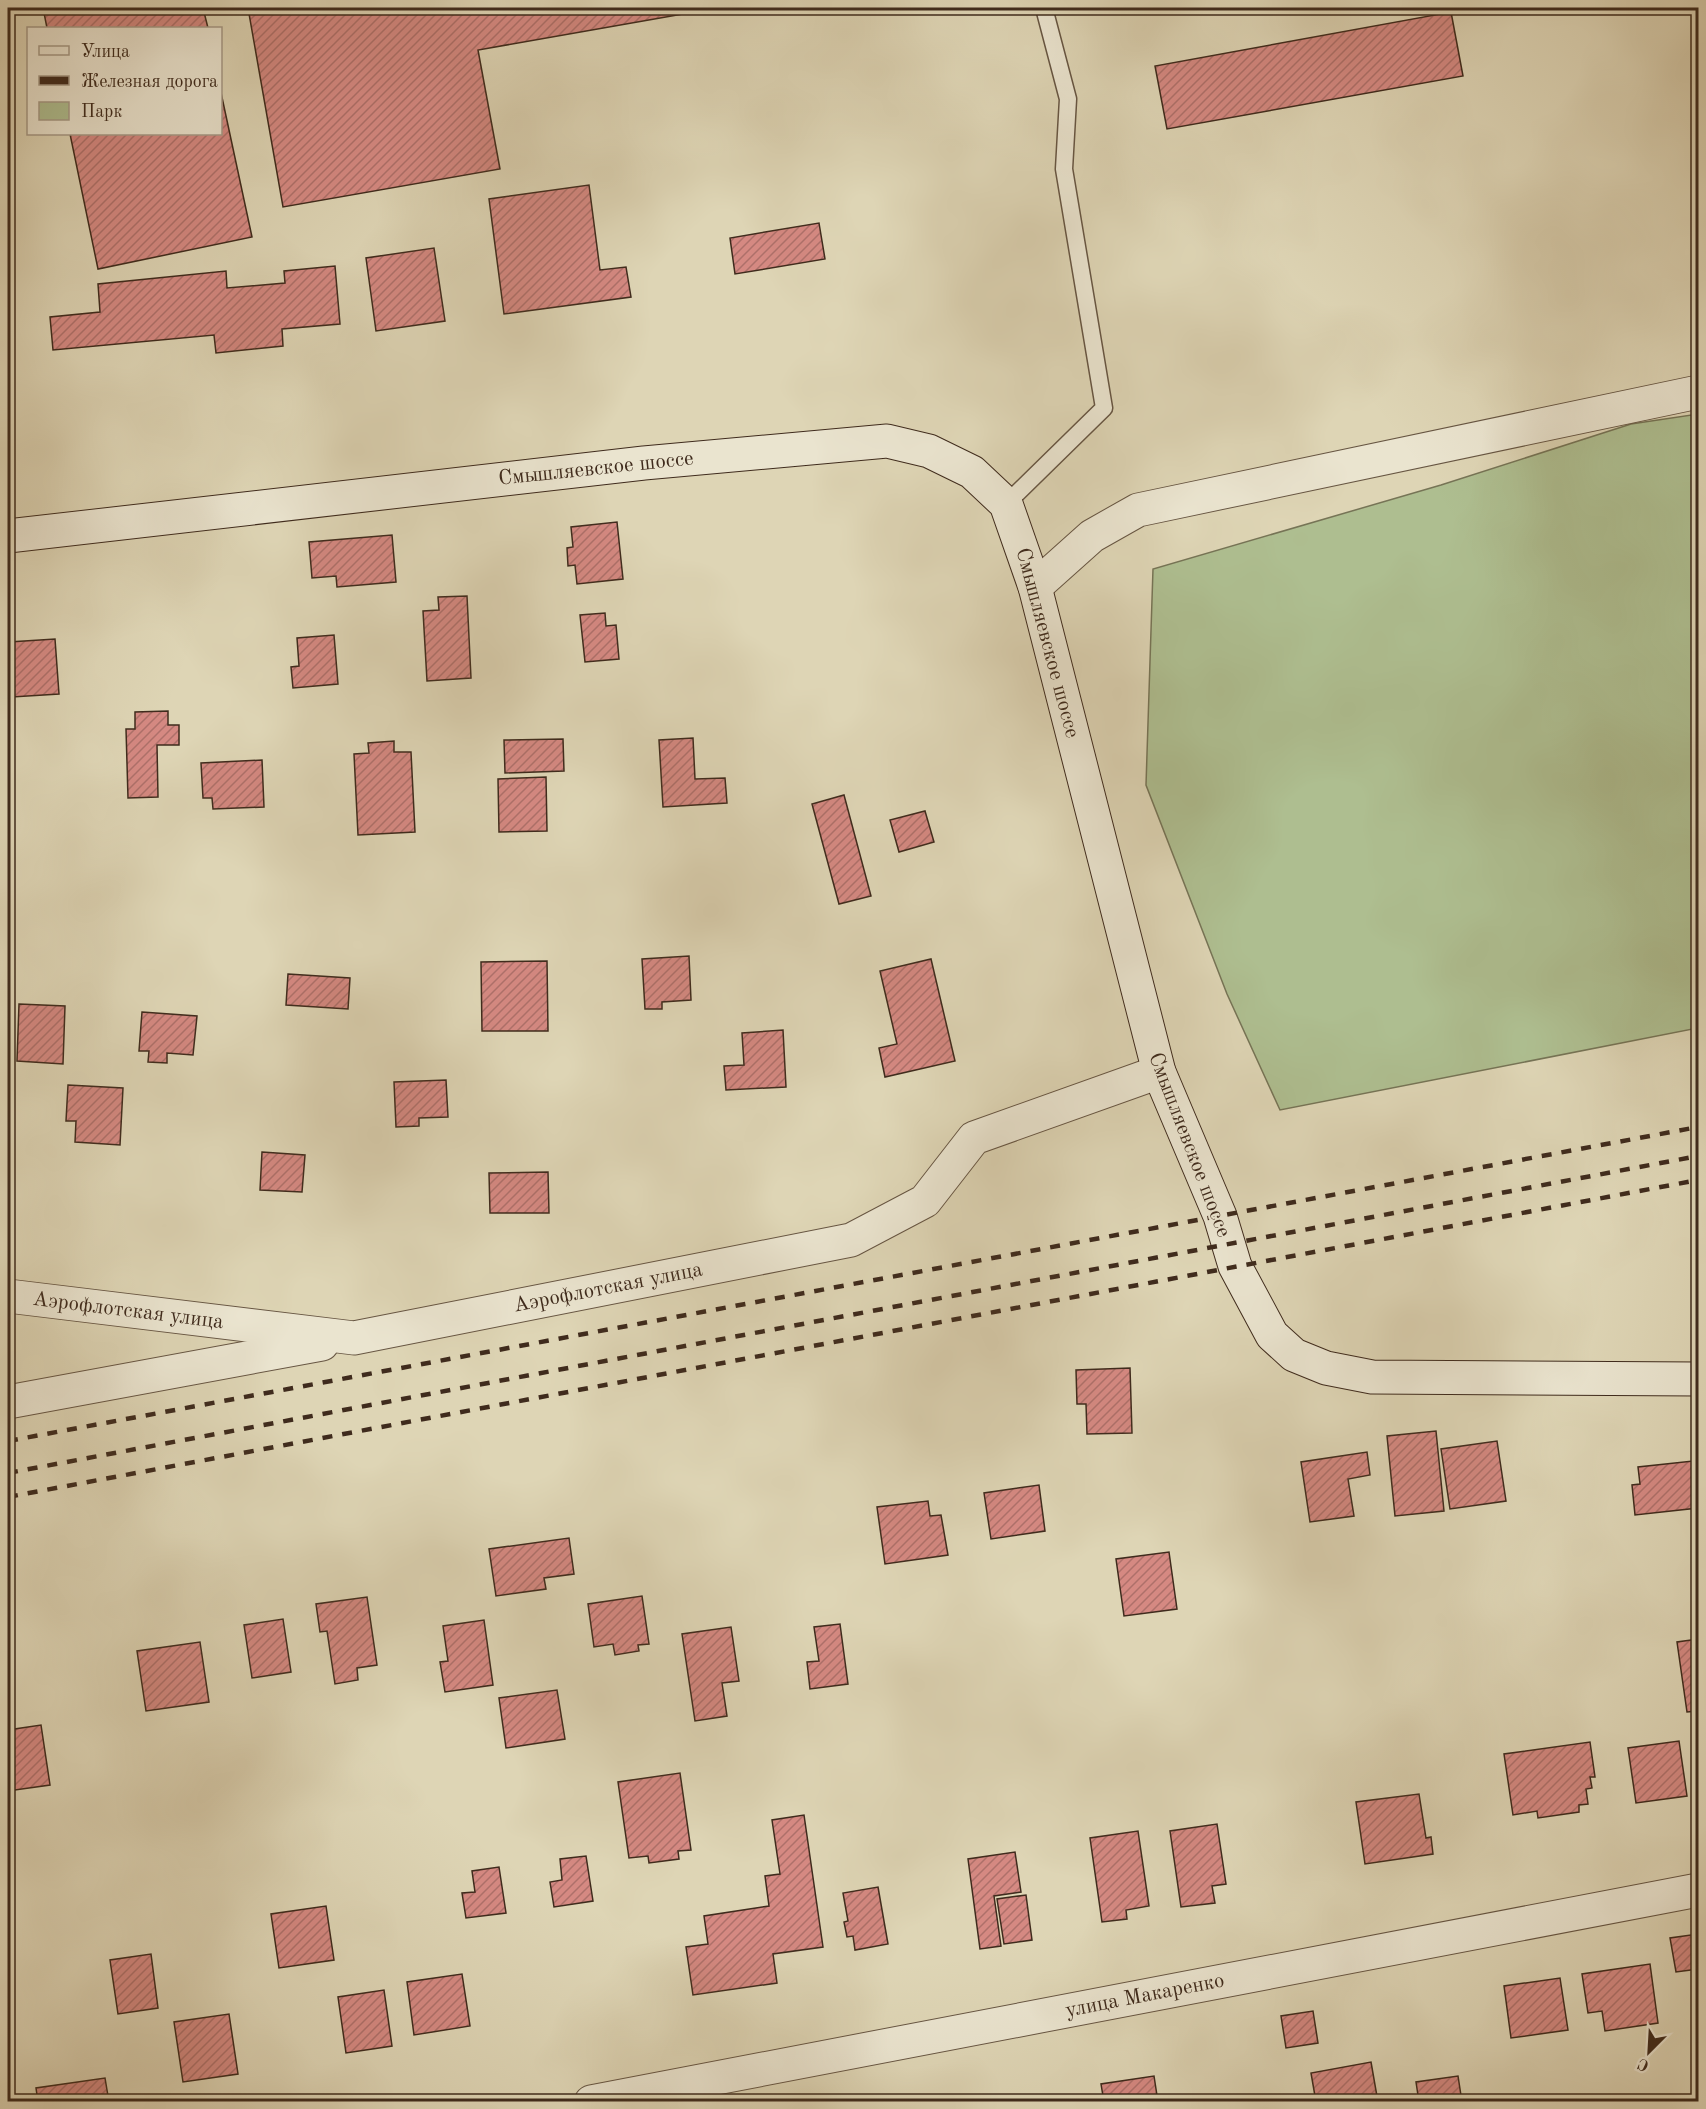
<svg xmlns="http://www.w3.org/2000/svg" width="1706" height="2109" font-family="'Old Standard TT',serif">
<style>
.green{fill:#aebe90;stroke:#767456;stroke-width:1.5}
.building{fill:url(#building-hatch);stroke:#3f2b1d;stroke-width:1.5}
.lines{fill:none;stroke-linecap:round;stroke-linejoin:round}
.lane-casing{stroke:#675643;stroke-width:19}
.street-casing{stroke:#675643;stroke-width:35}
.secondary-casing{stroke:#3f2b1d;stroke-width:35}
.lane{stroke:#eae4cf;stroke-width:16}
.street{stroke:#eae4cf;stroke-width:33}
.secondary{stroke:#eae4cf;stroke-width:33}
.rail{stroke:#3f2b1d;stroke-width:4.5;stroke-dasharray:10 10;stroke-linecap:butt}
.labels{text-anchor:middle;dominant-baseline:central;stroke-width:4.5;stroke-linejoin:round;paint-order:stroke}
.street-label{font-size:21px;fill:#3f2b1d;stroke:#eae4cf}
</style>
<defs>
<pattern id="building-hatch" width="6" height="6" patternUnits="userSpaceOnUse" patternTransform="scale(1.5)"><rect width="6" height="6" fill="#d58982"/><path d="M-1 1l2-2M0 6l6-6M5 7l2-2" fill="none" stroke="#ae706a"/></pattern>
</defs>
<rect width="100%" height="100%" fill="#ded5b5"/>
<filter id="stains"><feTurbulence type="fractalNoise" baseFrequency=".00333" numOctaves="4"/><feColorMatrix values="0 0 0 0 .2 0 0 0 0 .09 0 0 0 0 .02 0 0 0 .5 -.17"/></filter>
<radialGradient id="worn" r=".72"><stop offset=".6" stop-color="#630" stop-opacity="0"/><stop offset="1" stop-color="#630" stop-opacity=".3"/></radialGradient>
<polygon class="green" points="1698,414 1698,1028 1280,1110 1227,994 1146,785 1153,569 1441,485 1631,424"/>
<g class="building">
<polygon points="43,8 203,8 208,28 47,28"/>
<polygon points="248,8 717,8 478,50 500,169 283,207"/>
<polygon points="1451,12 1463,76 1167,129 1155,66"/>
<polygon points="220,88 252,237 98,269 70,134 220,134"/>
<polygon points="589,185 600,270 626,267 631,297 504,314 489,199"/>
<polygon points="819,223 825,259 735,274 730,238"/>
<polygon points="434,248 445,321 376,331 366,258"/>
<polygon points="335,266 340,324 282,329 283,346 216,353 214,335 53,350 50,317 100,312 98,284 226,271 227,288 285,283 284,271"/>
<polygon points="617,522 623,579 577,584 575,565 568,566 567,548 573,547 571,527"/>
<polygon points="392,535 396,582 337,587 336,576 312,578 309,542"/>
<polygon points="467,596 471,678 427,681 423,611 439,610 438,597"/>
<polygon points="605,613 606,626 616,625 619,659 585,662 580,615"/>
<polygon points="334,635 338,684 293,688 291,667 299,666 297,638"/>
<polygon points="55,639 59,694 12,697 9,642"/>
<polygon points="168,711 168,725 179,725 179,745 157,745 158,797 128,798 126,729 135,729 135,712"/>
<polygon points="693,738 695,779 725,778 727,803 663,807 659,740"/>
<polygon points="563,739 564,771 505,773 504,740"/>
<polygon points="394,741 394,752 411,752 415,832 358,835 354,754 369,753 368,743"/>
<polygon points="262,760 264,807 213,809 212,798 203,798 201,763"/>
<polygon points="546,777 547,831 499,832 498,779"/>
<polygon points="844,795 871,896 839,904 812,804"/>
<polygon points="925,811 934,842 899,852 890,820"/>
<polygon points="689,956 691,1000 662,1002 662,1009 645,1009 642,959"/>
<polygon points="931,959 955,1061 885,1077 879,1048 897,1044 880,971"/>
<polygon points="547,961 548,1031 482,1031 481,962"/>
<polygon points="288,974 350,978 348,1009 286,1005"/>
<polygon points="19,1004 65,1006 63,1064 17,1061"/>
<polygon points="142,1012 197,1016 193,1055 167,1053 167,1063 148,1062 149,1051 139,1051"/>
<polygon points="783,1030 786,1087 726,1090 724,1066 744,1065 742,1033"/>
<polygon points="446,1080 448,1117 419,1118 419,1126 396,1127 394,1082"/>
<polygon points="68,1085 123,1088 120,1145 75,1142 76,1121 66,1121"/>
<polygon points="262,1152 305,1155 302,1192 260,1190"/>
<polygon points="548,1172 549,1213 490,1213 489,1173"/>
<polygon points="1130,1368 1132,1433 1087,1434 1086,1404 1077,1404 1076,1370"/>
<polygon points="1436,1431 1444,1511 1395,1516 1387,1436"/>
<polygon points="1497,1441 1506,1501 1450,1509 1441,1449"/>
<polygon points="1367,1452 1370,1475 1348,1479 1354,1516 1310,1522 1301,1462"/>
<polygon points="1693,1461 1698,1508 1635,1515 1632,1485 1640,1484 1638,1467"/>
<polygon points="1039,1485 1045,1531 991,1539 984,1493"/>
<polygon points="928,1501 930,1516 941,1515 948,1555 885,1564 877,1507"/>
<polygon points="569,1538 574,1574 544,1578 546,1589 496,1596 489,1549"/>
<polygon points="1169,1552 1177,1609 1124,1616 1116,1559"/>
<polygon points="642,1596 649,1644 638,1645 639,1651 615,1655 613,1644 594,1647 588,1604"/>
<polygon points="367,1597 377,1665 357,1668 358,1680 335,1684 327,1631 320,1632 316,1604"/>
<polygon points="283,1619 291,1672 252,1678 244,1625"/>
<polygon points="484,1620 493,1685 445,1692 440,1662 448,1661 443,1626"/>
<polygon points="840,1624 848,1684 810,1689 807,1662 819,1661 814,1627"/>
<polygon points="731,1627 739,1681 722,1683 727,1716 695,1721 682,1634"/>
<polygon points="1698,1639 1698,1711 1687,1712 1677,1642"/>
<polygon points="200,1642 209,1702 146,1711 137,1651"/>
<polygon points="557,1690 565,1739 506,1748 499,1698"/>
<polygon points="41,1725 50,1785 8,1791 8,1730"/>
<polygon points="1679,1741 1687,1796 1636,1803 1628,1748"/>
<polygon points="1590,1742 1595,1777 1590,1777 1592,1788 1586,1789 1588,1804 1579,1805 1579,1812 1538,1818 1537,1811 1513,1815 1504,1754"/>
<polygon points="680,1773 691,1850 678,1851 679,1859 649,1863 648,1856 629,1858 618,1782"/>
<polygon points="1419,1794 1426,1838 1431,1837 1433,1854 1365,1864 1356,1802"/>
<polygon points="804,1815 823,1947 773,1954 777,1983 693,1995 686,1947 708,1944 704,1916 769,1906 765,1876 780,1874 772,1820"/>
<polygon points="1217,1824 1226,1884 1212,1886 1215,1903 1181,1907 1170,1831"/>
<polygon points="1138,1831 1149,1906 1126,1910 1127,1919 1102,1922 1090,1838"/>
<polygon points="1015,1852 1021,1892 994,1896 1001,1946 980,1949 968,1859"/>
<polygon points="586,1856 593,1901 554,1907 550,1882 562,1880 560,1859"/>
<polygon points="499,1867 506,1913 466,1918 462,1893 475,1892 472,1871"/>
<polygon points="878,1887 888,1944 855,1950 853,1936 847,1937 844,1922 848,1921 843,1893"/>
<polygon points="1026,1895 1032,1940 1004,1944 997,1899"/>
<polygon points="326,1906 334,1960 279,1968 271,1914"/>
<polygon points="1698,1934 1698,1969 1676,1972 1670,1938"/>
<polygon points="151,1954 158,2008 118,2014 110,1960"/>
<polygon points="1650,1964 1658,2023 1605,2031 1602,2011 1588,2013 1582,1974"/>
<polygon points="462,1974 470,2026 414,2035 407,1982"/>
<polygon points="1560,1978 1568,2030 1511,2038 1504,1986"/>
<polygon points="384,1990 392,2046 346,2053 338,1997"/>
<polygon points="1313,2011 1318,2043 1286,2048 1281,2016"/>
<polygon points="229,2014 238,2074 183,2082 174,2022"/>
<polygon points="1371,2062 1378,2102 1316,2102 1311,2073"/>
<polygon points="1154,2076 1158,2102 1104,2102 1101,2084"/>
<polygon points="1458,2076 1462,2102 1419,2102 1416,2082"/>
<polygon points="105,2078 109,2102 38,2102 36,2088"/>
</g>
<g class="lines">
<g class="lane-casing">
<polyline id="lane" points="1006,504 1104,408 1064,169 1068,99 1044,8"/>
</g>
<g class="street-casing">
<g id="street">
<polyline points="1035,587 1092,536 1138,510 1698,392"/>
<polyline points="8,1296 354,1338 851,1240 925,1201 974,1138 1159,1072"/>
<polyline points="8,1402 322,1344"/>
<polyline points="591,2102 1698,1890"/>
</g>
</g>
<g class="secondary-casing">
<polyline id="secondary" points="8,536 644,463 887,441 929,451 972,472 1006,504 1035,587 1159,1072 1220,1216 1235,1266 1272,1335 1294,1355 1326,1368 1372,1377 1698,1379"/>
</g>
<use href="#lane" class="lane"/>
<use href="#street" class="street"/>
<use href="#secondary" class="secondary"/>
<g class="rail">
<polyline points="8,1441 1698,1127"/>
<polyline points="8,1473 1698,1156"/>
<polyline points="8,1497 1698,1180"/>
</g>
</g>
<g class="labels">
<g class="street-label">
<text transform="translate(596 469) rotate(-6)">Смышляевское шоссе</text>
<text transform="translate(1047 643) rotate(75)">Смышляевское шоссе</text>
<text transform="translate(1189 1145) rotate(69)">Смышляевское шоссе</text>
<text transform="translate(608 1288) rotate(-11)">Аэрофлотская улица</text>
<text transform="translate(128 1311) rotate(7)">Аэрофлотская улица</text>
<text transform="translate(1145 1996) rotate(-11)">улица Макаренко</text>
</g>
</g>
<rect width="1706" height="2109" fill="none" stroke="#ded5b5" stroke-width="30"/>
<rect x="9" y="9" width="1688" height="2091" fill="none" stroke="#3f2b1d" stroke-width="3"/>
<rect x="15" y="15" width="1676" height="2079" fill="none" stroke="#3f2b1d" stroke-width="1.5"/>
<rect x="27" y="27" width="195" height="108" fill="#eae4cf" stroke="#a69a88" stroke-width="1.5"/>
<rect x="39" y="46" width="30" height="9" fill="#eae4cf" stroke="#a69a88" stroke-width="1.5"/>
<text x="81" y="57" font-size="18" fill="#3f2b1d">Улица</text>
<rect x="39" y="76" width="30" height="9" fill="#3f2b1d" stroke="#a69a88" stroke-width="1.5"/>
<text x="81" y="87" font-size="18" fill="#3f2b1d">Железная дорога</text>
<rect x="39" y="102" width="30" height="18" fill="#aebe90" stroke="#a69a88" stroke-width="1.5"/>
<text x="81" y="117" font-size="18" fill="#3f2b1d">Парк</text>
<g transform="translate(1649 2052) rotate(204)" stroke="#eae4cf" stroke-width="4.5" paint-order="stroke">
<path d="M0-4.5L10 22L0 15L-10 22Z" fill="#3f2b1d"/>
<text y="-9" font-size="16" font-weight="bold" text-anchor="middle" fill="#3f2b1d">С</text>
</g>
<rect width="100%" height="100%" filter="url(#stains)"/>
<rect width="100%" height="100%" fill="url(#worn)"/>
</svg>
